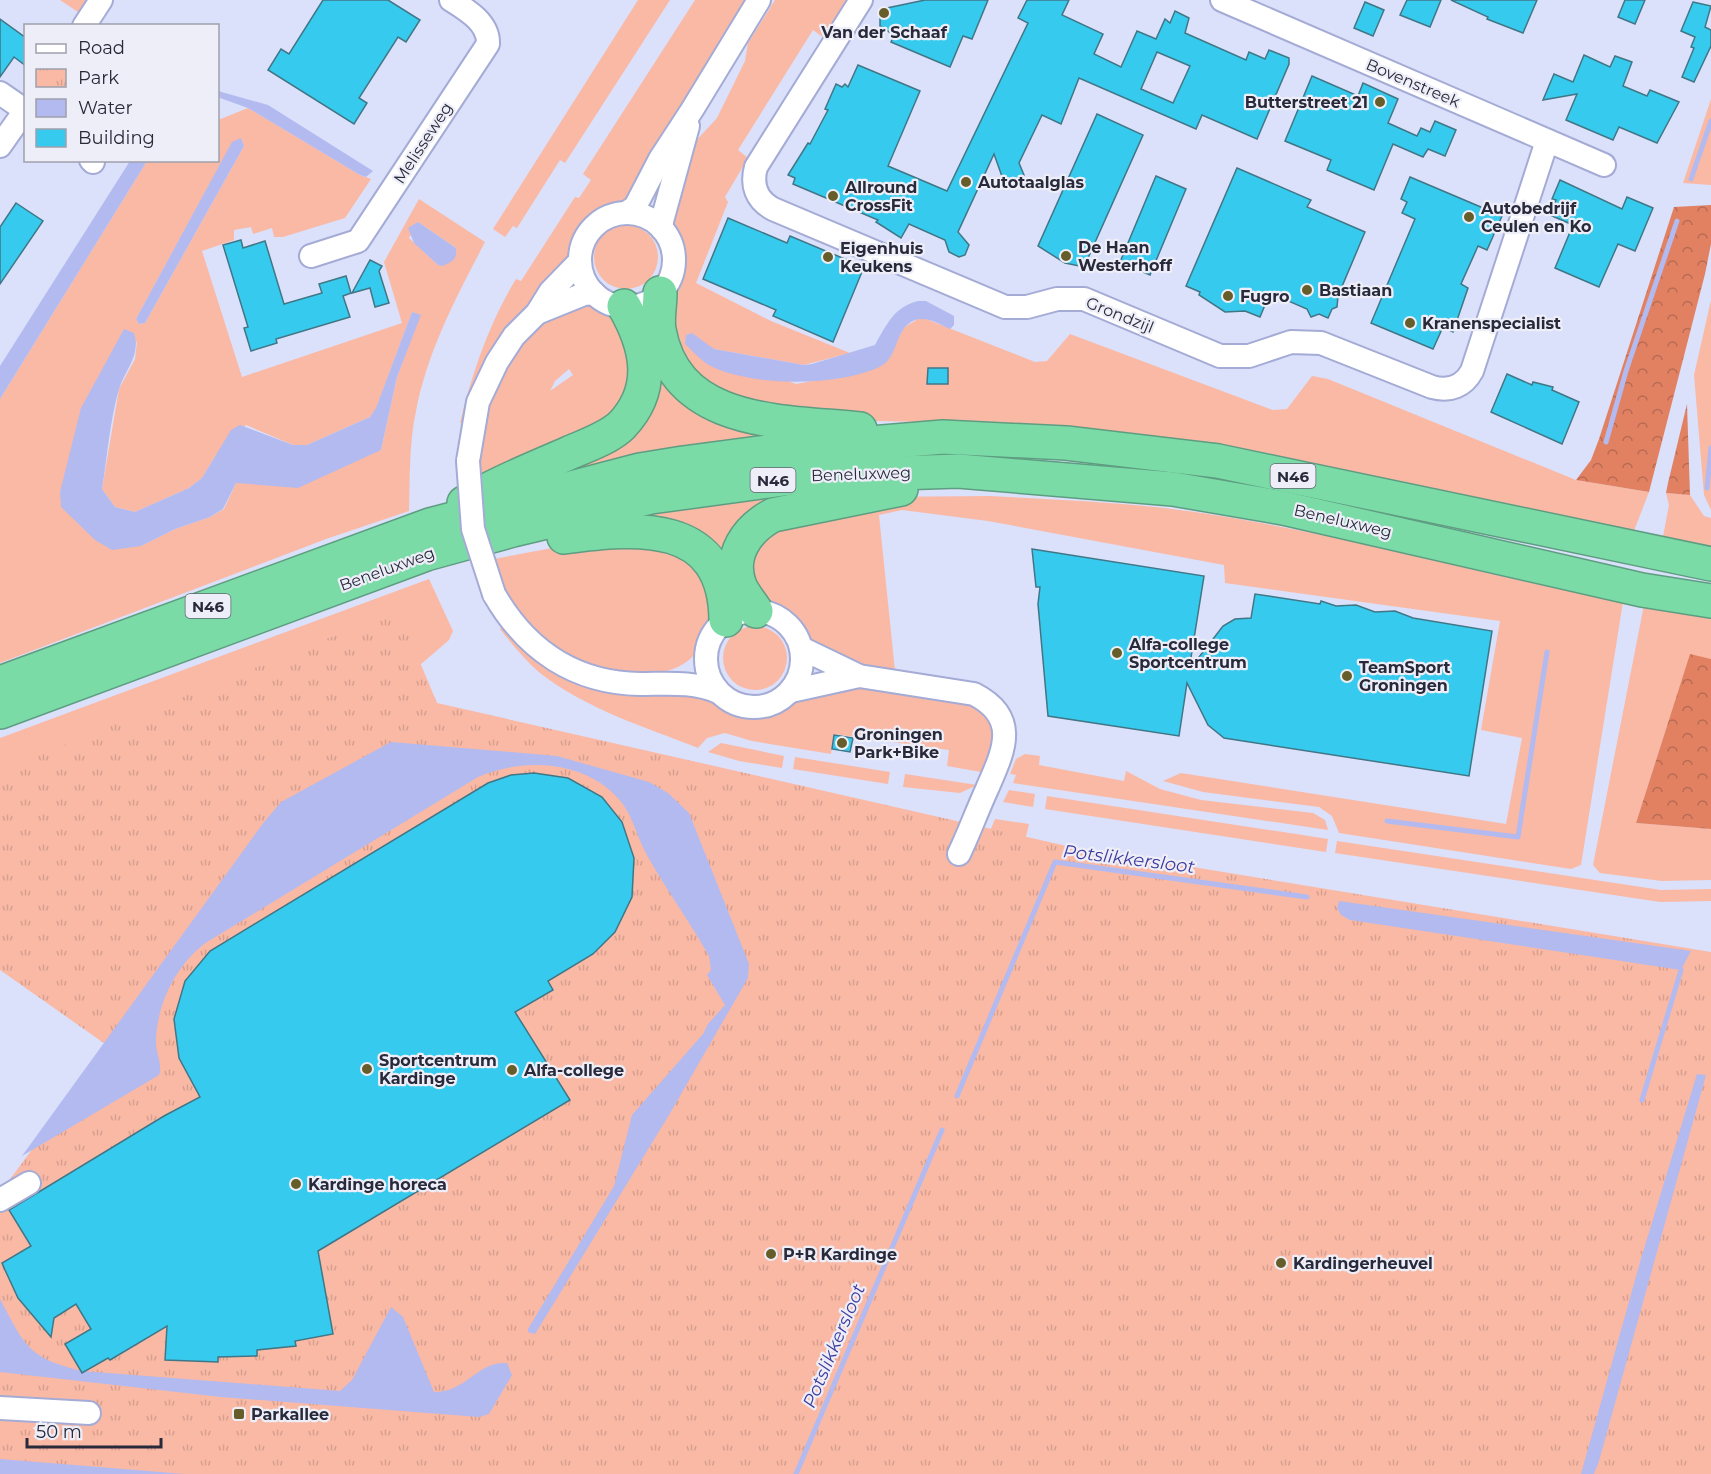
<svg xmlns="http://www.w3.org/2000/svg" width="1711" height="1474" font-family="Montserrat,sans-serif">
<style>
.green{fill:#fab9a5;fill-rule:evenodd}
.forest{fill:url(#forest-crowns)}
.park{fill:url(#park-tufts)}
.water{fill:#b2baf0}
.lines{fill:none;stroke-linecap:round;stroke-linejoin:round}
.stream{stroke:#b2baf0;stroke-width:5}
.building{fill:#36cbee;stroke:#417686;stroke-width:1.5;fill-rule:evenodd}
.minor-casing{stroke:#a4abd5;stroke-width:26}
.highway-casing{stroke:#5e9d81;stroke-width:36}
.minor{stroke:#fff;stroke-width:22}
.highway{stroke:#7bdba6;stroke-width:33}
.minor-bridge-casing{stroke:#a4abd5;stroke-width:26;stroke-linecap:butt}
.minor-bridge{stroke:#fff;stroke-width:22}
.poi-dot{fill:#675d2a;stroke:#edeef7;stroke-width:2}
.labels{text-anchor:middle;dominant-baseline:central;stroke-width:4.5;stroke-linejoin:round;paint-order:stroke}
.shield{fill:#edeef7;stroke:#636573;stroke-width:1.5}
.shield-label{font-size:15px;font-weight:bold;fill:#282a3b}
.poi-label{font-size:16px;font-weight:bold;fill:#282a3b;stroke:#edeef7;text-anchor:start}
.street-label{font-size:16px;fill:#282a3b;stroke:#edeef7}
.water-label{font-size:18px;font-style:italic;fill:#3d3b9f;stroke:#edeef7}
</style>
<defs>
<pattern id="forest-crowns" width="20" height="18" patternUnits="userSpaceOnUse" patternTransform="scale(1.5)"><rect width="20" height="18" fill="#e28162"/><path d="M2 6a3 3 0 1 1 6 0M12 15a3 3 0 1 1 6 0" fill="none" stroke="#b76a52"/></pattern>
<pattern id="park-tufts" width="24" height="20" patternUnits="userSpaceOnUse" patternTransform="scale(1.5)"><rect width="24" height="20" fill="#fab9a5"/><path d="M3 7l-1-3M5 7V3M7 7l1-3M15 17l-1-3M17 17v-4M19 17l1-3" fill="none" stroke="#d69f8f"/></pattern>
</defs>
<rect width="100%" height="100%" fill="#dbe0fb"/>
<g class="green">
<polygon points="60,0 91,0 81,14"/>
<polygon points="638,0 670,0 565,163 560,160 517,228 513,226 505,237 493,229"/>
<path d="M695,0h52l-47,74 -73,124 -18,9 -31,27 -9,30 -56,57 -18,23 -14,27 -19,52h-2c12,-50 29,-100 56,-144l5,2 54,-84 4,1 12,-18 -8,-6z"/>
<polygon points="775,0 848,0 824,38 813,30 738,150 748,158 725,197 728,202 696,283 771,321 850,353 804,365 714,349 685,339 796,384 871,370 888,360 903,328 918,319 926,319 1035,362 1047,361 1070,334 1273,410 1287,409 1312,376 1328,379 1576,480 1649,492 1632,536 1158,438 1046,425 836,420 715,399 670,348 669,299 680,268 680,251 673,216 693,144 717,118 745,61 748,43"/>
<polygon points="1711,99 1711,185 1683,183"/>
<path d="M248,108l112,67 11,4 -26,39 -62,19h-9l-2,-9 -19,6 -2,-7 -17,3v10l-32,11 40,126 160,-54 -18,-61 35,-63 66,43c-28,54 -57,107 -69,169 -7,32 -6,67 -7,100l-83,28 -326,124v-264l147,-238 71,-1v-40zM241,139l3,7 -99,177 -6,1 -3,-5 96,-176zM418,222l38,26 -18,17 -29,-27zM412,312l8,3 -23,62 -16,73 -145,33 -12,26 -14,8 -35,12 -34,17 -81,-54 77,-151 -2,18 -16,30 -17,100 13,18 20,5 54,-24 13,-10 14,-23 30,-30 47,20h14l63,-28 6,-8z"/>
<circle cx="626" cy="257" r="32"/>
<polygon points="1711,300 1711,510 1704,495 1694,375"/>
<path d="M585,303c41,10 39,26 54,62l-33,63 -126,57c-3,-79 24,-154 105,-182zM569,369l4,6 -23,16 5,-10z"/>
<polygon points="666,369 824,433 557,474"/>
<polygon points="866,486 783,504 731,567 588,524 725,497"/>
<polygon points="1666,493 1690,495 1704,516 1711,518 1711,552 1662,542 1669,505"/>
<path d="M990,496c68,4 137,6 205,16 144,21 285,63 428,90l-42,263 -10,4 -232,-36 -7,-17 -13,-9 -116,-15 -40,-11 18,-8 325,51 16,-86 -41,-8 19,-109 -275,-38 -1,-18 -236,-44 -86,-11 -23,5 16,156 -65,-15 -19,-11 -13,-20 -15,-12 -23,-12 -13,-44 21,-30 107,-30z"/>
<path d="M647,540l52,24 14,58c-6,10 -11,24 -18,32 -13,15 -31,19 -50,20 -69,6 -134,-50 -151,-115l85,-16z"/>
<polygon points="429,579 453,631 449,640 378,701 0,830 0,738"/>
<polygon points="1644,605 1711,618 1711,659 1690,655 1636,823 1711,829 1711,880 1662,881 1600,873 1593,865"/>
<path d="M503,626l29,31 31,20 121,16 35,9 23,10 35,-3 23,-12 47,-10 117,14 17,8 10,12 4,15 -8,32 -4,-1 -2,5 -34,-6 2,-16 -115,-16 -3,20 -79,-13 -27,-8 -18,5 -9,10c-53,-21 -112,-39 -158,-75 -15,-13 -28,-29 -40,-44z"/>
<circle cx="755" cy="658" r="32"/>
<polygon points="721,743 784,756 782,768 739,761 708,752"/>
<polygon points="1025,754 1040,756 1039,765 1124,781 1126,771 1160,789 1201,800 1313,813 1325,820 1328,830 1013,783 1016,775 1010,774 1016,759"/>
<polygon points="795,757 890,772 888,784 793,769"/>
<polygon points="905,774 977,785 960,793 903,787"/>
<polygon points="1009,790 1035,794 1033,807 1003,802"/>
<polygon points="1047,796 1328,839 1326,852 1045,809"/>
<polygon points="995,819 1029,824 1024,845 981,853"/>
<polygon points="1337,841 1661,890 1711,889 1711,901 1660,902 1335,853"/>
</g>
<g class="forest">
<polygon points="1711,205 1711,244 1705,274 1649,492 1576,480 1591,460 1599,439 1674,207"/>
<polygon points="1687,404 1690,495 1666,493 1668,483"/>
<polygon points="1690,654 1711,659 1711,829 1636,823"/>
</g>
<polygon class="park" points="398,610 437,703 1071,847 1711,952 1711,1474 0,1474 0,1193 108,1046 0,970 0,771"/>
<g class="water">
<polygon points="218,91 268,105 373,171 366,177 360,175 248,108 220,98"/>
<polygon points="241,138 244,146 145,323 139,324 136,319 232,142"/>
<polygon points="130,161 147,161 0,399 0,366"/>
<path d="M418,222l38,26c1,12 -3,13 -13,18l-5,-1 -24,-22 -6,-15z"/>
<path d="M918,301h8l28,15v9l-4,4c-11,-5 -23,-13 -35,-9 -21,8 -16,37 -34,46 -41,21 -132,21 -172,-1 -9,-5 -16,-14 -24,-21l1,-9 6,-2 22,16 90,16 8,-1 63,-19c12,-21 19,-38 43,-44z"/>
<path d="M412,312l9,3 -24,62 -16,73 -83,38 -62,-5 -13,26 -13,8 -35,12 -34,17 -29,4 -17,-10 -34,-33 -1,-15 21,-84 43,-79 10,4c7,23 -8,35 -15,56 -9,30 -12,69 -17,100l13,18 20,5 54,-24 13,-10 29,-48 9,-5 53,20h14l63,-28 6,-9z"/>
<path d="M391,742l166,14 92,26 19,11 21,20 60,151 -1,14 -79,137 -134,219 -7,-2v-3l86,-143 18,-71 71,-81 5,-10 17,-19 -18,-30 4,-5 -2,-14c-19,-34 -42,-65 -61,-99 -10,-17 -14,-38 -26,-54 -34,-43 -98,-46 -144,-26l-271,165c-31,22 -51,63 -51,101 0,10 7,23 3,32l-137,81 242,-334 17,-20z"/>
<polygon points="1339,901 1691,951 1681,970 1350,920 1341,915 1337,908"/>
<polygon points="1697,1074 1706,1075 1599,1461 1594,1474 1581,1474 1640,1262"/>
<path d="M0,1299c25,47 28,59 82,72l258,20 12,-11 39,-73 12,10 31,75c33,0 43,-31 73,-29l5,12 -23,39 -10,3 -258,-20 -221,-25z"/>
<polygon points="0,1459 185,1474 0,1474"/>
</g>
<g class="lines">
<g class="stream">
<polyline points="1691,179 1711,121"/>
<polyline points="1606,442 1626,371 1677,221"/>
<polyline points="1707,488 1711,448"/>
<polyline points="1387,821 1518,837 1547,652"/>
<polyline points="957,1096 1055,862 1307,897"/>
<polyline points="1642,1100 1681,970"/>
<polyline points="796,1474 942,1130"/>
</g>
</g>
<g class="building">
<polygon points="323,0 388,0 420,20 406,42 398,37 359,98 367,103 354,124 268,70 281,49 289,54"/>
<polygon points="925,0 988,0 972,39 963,36 950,67 891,42 894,35 880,26 880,15 887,8"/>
<path d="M1027,0h42l-7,15 41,19 -9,20 27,13 16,-36 19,8 9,-20 5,4 5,-12 14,7 -4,15 61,27 3,-8 16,7 4,-9 20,8v6l-32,75 -55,-24 -6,14 -117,-51 -18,46 -19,-9 -23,48 5,12 -5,10 -11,1 -4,-4 -10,-28 -36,78 11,13 -4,10 -6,2 -10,-5 -4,-12 -36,-16 -8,14 -25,-16 2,-2 -85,-36 2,-6 -7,-3 20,-32 2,1 18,-34 -3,-1 11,-25 6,3 3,-3 3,3 10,-22 62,26 -32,75 59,25 81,-168 -10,-5zM1157,52l33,14 -17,37 -32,-14z"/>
<polygon points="1407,0 1441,0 1430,27 1400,15"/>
<polygon points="1451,0 1537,0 1523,33 1487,19 1488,17"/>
<polygon points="1625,0 1645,0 1635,24 1618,17"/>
<polygon points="1365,2 1384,10 1373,36 1354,28"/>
<polygon points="1693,2 1711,6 1705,27 1711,30 1711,46 1694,82 1682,77 1694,48 1691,47 1695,37 1681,31"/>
<polygon points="0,19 26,38 26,66 14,57 0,77"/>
<polygon points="1584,55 1610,67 1615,56 1632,62 1623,86 1647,96 1650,90 1679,102 1657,143 1619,127 1613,140 1566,120 1577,94 1543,100 1554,74 1573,82"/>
<polygon points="1312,76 1358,96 1363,83 1398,99 1388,123 1417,136 1421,128 1430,132 1435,121 1456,130 1445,156 1428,149 1423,157 1393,144 1374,190 1327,170 1331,160 1285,141"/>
<polygon points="1097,114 1143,135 1084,267 1065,263 1038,246"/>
<polygon points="1237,168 1311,200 1307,207 1365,232 1338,296 1337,307 1332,309 1328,318 1319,314 1311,317 1307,309 1270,293 1260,317 1245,311 1225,312 1199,295 1200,292 1186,286"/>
<polygon points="1156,176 1186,189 1150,275 1120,262"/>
<polygon points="1410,177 1502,216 1487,250 1478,246 1461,284 1468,288 1453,332 1443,327 1433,349 1371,323 1415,219 1402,213 1407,202 1401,199"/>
<polygon points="1560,180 1622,209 1627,197 1653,208 1635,251 1618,244 1599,287 1555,268 1573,225 1550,215 1556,200 1552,199"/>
<polygon points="16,203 43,221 0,284 0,227"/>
<polygon points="728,218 787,243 790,236 864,267 833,342 773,316 776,310 703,279"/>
<polygon points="241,240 243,248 265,241 284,304 322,293 319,284 346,276 351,293 343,296 350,317 276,339 277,343 251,351 244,328 248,327 223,245"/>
<polygon points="370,260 382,266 379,271 389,303 375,307 370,288 352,293"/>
<polygon points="928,368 948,368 948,384 927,384"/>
<polygon points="1507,374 1532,385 1533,382 1553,387 1552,390 1579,402 1562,444 1491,412"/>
<polygon points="1032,549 1204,576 1189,670 1223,626 1235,619 1251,618 1255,594 1320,604 1321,601 1336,606 1356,605 1375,612 1395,611 1413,618 1492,631 1469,776 1224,738 1208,725 1187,683 1179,736 1048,716 1038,604 1040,587 1036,587"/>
<polygon points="834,735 853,738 850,752 832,749"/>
<polygon points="534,773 568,778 602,797 622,822 634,858 632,897 615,932 593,954 548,981 553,990 515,1012 570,1100 318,1251 333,1334 295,1341 296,1346 257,1350 257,1356 218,1357 218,1362 165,1360 167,1326 110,1360 108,1358 82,1373 65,1344 91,1329 76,1304 54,1318 51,1337 18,1298 5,1270 2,1263 31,1246 9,1210 164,1116 200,1097 179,1058 174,1019 185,981 210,951 488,783 511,775"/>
</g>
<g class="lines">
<g class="minor-casing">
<g id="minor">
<path d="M861,0l-105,167c-5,18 0,33 17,42l232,98h22l30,-8h27l136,57h29l42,-14 30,1 111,44c18,5 32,-1 40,-16l75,-230"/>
<polyline points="1222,0 1604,165"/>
<polyline points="84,26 101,0"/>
<polyline points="0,93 26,111"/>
<polyline points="0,146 26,109"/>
<polyline points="91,160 93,162"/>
<polyline points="626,213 635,207 660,159 692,110 759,0"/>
<circle cx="627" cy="260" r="47"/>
<polyline points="662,229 662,221 688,126"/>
<path d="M311,256l47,-15 130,-197c1,-21 -21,-34 -37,-44"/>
<polyline points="537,313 584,294 594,293"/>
<polyline points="468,461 478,402 497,362 514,336 537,313 550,292 580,261"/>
<path d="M494,594c32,56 81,89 146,90 26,0 54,-3 78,8"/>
<circle cx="754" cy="659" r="48"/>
<path d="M801,648l58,28 115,18c47,24 29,58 13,95 -10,22 -18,44 -28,65"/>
<polyline points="791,691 859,676"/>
<polyline points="0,1200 29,1183"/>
<polyline points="0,1408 89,1413"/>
</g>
</g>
<g class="highway-casing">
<g id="highway">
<path d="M660,293c0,12 -3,26 -1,37 17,97 126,91 201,99"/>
<path d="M464,503c33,-20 69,-34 105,-50 16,-7 40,-15 53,-28 35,-37 25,-79 2,-119"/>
<path d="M564,537c73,-10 161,-18 162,83"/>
<path d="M756,611c-5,-8 -12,-16 -16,-25 -12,-31 7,-57 33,-71l128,-26"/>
<polyline points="0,683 430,525 640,470 683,463 774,451 943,437 1066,443 1218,461 1711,564"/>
<polyline points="0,712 426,554 513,530 651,497 805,476 958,471 1173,489 1283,508 1642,590 1711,601"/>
</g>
</g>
<use href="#minor" class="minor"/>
<use href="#highway" class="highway"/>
<g class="minor-bridge-casing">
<polyline id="minor-bridge" points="468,461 473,529 494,594"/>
</g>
<use href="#minor-bridge" class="minor-bridge"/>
</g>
<g class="poi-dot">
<circle cx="884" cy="13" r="6"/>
<circle cx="1380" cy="102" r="6"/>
<circle cx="966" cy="182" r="6"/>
<circle cx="833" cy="196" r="6"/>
<circle cx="1469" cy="217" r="6"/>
<circle cx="1066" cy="256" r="6"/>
<circle cx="828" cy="257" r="6"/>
<circle cx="1307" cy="290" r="6"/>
<circle cx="1228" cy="296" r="6"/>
<circle cx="1410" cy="323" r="6"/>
<circle cx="1117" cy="653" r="6"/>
<circle cx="1347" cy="676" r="6"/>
<circle cx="842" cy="743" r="6"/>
<circle cx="367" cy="1069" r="6"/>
<circle cx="512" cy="1070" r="6"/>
<circle cx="296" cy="1184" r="6"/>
<circle cx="771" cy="1254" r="6"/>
<circle cx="1281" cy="1263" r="6"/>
<rect x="233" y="1408" width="12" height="12" rx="3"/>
</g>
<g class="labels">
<g class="shield">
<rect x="1270.5" y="464" width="45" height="24" rx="4.5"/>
<rect x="750.5" y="468" width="45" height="24" rx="4.5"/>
<rect x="185.5" y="594" width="45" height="24" rx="4.5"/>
</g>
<g class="shield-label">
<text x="1293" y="476">N46</text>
<text x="773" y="480">N46</text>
<text x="208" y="606">N46</text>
</g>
<g class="poi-label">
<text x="884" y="32" text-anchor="middle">Van der Schaaf</text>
<text x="1368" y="102" text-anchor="end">Butterstreet 21</text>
<text x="978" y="182">Autotaalglas</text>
<text x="845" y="187">Allround<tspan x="845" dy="18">CrossFit</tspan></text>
<text x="1481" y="208">Autobedrijf<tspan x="1481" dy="18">Ceulen en Ko</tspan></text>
<text x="1078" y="247">De Haan<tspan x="1078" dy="18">Westerhoff</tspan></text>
<text x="840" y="248">Eigenhuis<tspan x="840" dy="18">Keukens</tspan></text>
<text x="1319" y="290">Bastiaan</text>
<text x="1240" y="296">Fugro</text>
<text x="1422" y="323">Kranenspecialist</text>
<text x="1129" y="644">Alfa-college<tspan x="1129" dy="18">Sportcentrum</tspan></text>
<text x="1359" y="667">TeamSport<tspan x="1359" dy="18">Groningen</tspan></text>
<text x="854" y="734">Groningen<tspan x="854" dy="18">Park+Bike</tspan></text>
<text x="379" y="1060">Sportcentrum<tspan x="379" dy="18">Kardinge</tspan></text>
<text x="524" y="1070">Alfa-college</text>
<text x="308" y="1184">Kardinge horeca</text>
<text x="783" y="1254">P+R Kardinge</text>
<text x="1293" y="1263">Kardingerheuvel</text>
<text x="251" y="1414">Parkallee</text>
</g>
<g class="street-label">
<text transform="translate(1413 83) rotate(23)">Bovenstreek</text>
<text transform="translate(423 143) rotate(-57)">Melisseweg</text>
<text transform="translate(1120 315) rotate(22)">Grondzijl</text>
<text transform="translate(861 474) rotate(-2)">Beneluxweg</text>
<text transform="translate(1343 521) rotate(13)">Beneluxweg</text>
<text transform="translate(387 569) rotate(-20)">Beneluxweg</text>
</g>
<g class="water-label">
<text transform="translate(1129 859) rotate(7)">Potslikkersloot</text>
<text transform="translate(834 1346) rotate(-67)">Potslikkersloot</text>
</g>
</g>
<rect x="24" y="24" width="195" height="138" fill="#edeef7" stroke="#9ea0ac" stroke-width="1.5"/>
<rect x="36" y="44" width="30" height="9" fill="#ffffff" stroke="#9ea0ac" stroke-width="1.5"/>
<text x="78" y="54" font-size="18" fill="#282a3b">Road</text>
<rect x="36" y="69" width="30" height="18" fill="url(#park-tufts)" stroke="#9ea0ac" stroke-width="1.5"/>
<text x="78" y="84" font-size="18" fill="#282a3b">Park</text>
<rect x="36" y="99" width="30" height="18" fill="#b2baf0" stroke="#9ea0ac" stroke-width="1.5"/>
<text x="78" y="114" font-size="18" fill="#282a3b">Water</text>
<rect x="36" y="129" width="30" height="18" fill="#36cbee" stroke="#9ea0ac" stroke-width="1.5"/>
<text x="78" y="144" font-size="18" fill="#282a3b">Building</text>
<path d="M27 1438v9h134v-9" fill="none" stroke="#282a3b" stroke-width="3"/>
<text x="36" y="1438" font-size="18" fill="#282a3b" stroke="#edeef7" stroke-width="4.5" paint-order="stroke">50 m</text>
</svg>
